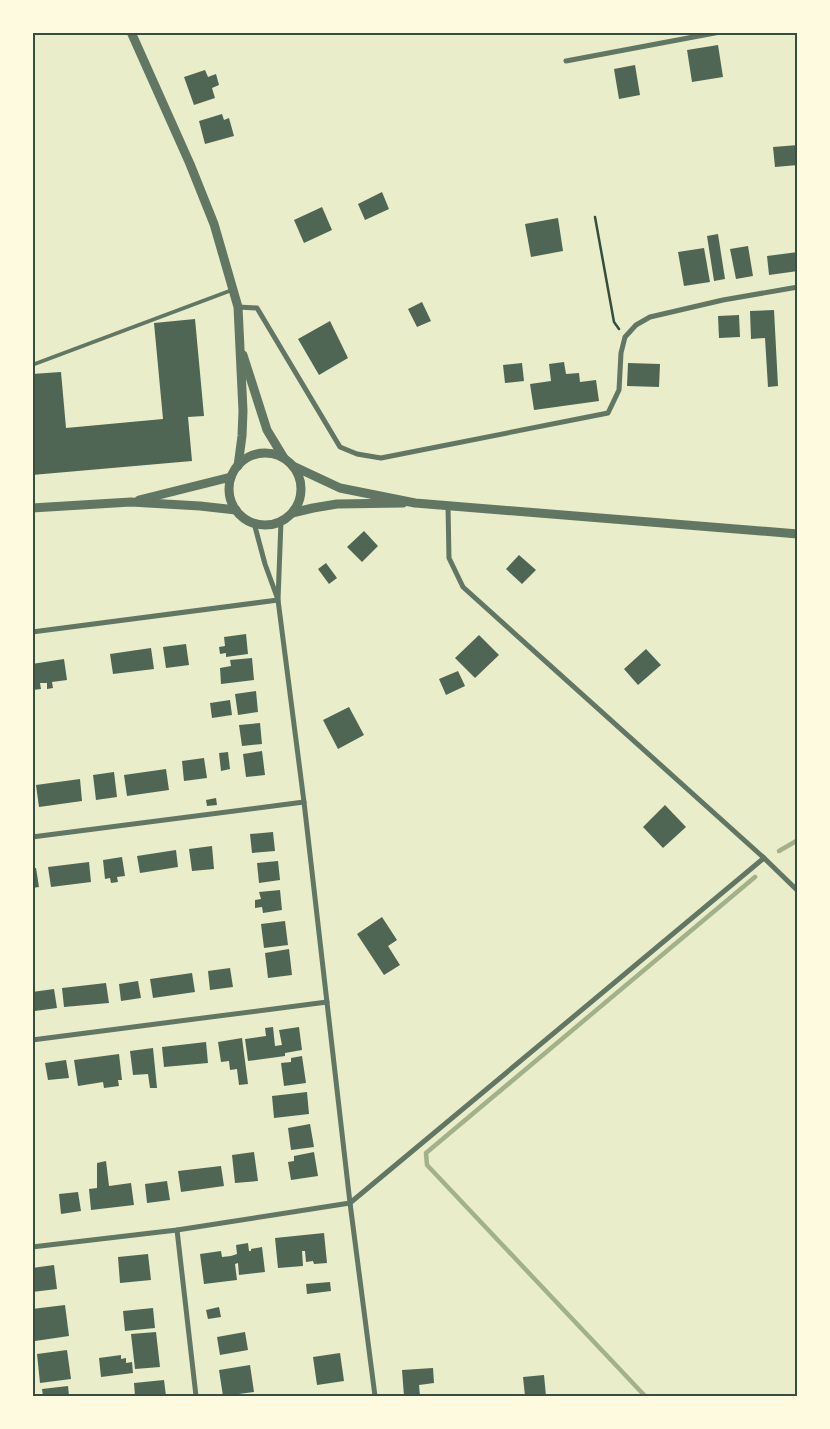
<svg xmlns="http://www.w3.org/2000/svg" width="830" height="1429" font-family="Roboto,sans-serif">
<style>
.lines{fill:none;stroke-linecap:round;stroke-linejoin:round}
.stream{stroke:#a3b18a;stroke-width:4.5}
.building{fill:#4f6655}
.path{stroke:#344e41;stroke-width:2.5}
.service{stroke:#617663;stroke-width:4}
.minor{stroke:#617663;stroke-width:5}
.tertiary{stroke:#617663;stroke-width:9}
.neatline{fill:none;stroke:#344e41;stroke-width:2}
</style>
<rect width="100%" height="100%" fill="#e9edc9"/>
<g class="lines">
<g class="stream">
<polyline points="779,851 798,840"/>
<polyline points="645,1396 427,1165 426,1153 755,877"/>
</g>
</g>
<g class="building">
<polygon points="718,45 723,77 692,82 687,50"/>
<polygon points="635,65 640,95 619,99 614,69"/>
<polygon points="205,70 208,77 216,74 219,85 212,88 215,98 194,105 184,77"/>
<polygon points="222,114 224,120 229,118 234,136 205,144 199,121"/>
<polygon points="798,145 798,165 775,167 773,147"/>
<polygon points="382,192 389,209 365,220 358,204"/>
<polygon points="322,207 332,230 304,243 294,220"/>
<polygon points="558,218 563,251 531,257 525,224"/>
<polygon points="718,234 725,279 714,281 707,236"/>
<polygon points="748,246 753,276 736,279 730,249"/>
<polygon points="704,248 710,282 684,286 678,252"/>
<polygon points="798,252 798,271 769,275 767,256"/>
<polygon points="422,302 431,321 417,327 408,309"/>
<polygon points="774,310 778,386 768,387 765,338 751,339 750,311"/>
<polygon points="739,315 740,337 719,338 718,316"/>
<polygon points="195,319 204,416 188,417 192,461 32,475 32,374 61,372 66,428 163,419 154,323"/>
<polygon points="330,321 348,358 319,375 298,339"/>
<polygon points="564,362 566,374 579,373 580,382 596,380 599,401 534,410 530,384 551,381 549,364"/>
<polygon points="522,363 524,381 505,383 503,365"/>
<polygon points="628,363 660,364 659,387 627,386"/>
<polygon points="364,531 378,546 362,562 347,547"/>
<polygon points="519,555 536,570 522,584 506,569"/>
<polygon points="326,563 337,578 329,584 318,569"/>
<polygon points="246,634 248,654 226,657 226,653 220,654 219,647 225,646 224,637"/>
<polygon points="479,635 499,655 475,678 455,658"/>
<polygon points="186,644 189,665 166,668 163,647"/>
<polygon points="151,648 154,669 113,674 110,654"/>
<polygon points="646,649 661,665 638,685 624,669"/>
<polygon points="252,658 254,680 221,684 220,668 231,666 230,660"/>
<polygon points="64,659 67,680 52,682 53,688 47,689 47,683 40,683 41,689 33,690 32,664"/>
<polygon points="458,671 465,686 446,695 439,679"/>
<polygon points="256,691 258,712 238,715 235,694"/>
<polygon points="230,700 232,715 212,718 210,703"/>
<polygon points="349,707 364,735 338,749 323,720"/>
<polygon points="260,723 262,744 242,746 239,725"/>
<polygon points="262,751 265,775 246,777 243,754"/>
<polygon points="228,752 230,769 221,771 219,753"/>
<polygon points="204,758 207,778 184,781 182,761"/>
<polygon points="166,769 169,790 127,796 124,775"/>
<polygon points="114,772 117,797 96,800 93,775"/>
<polygon points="80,779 82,801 39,807 36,785"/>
<polygon points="216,798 217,805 207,806 206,800"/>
<polygon points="665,805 686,827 663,848 643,827"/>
<polygon points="273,832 275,851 252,853 250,834"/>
<polygon points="212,846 214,869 192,871 189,849"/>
<polygon points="176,850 178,867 140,873 137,856"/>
<polygon points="122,857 125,876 117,877 118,882 111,883 110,878 105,879 103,860"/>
<polygon points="278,861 280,880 259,883 257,863"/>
<polygon points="89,862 91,882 51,887 48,867"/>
<polygon points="32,868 36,868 39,887 32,888"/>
<polygon points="280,890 282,910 263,913 262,907 255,908 255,900 261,899 259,892"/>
<polygon points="382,917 397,940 388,946 400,965 384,975 357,934"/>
<polygon points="285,921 288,945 264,948 261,924"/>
<polygon points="289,949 292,975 268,978 265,953"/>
<polygon points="230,968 233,987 210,990 208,971"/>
<polygon points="192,973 195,992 153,998 150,979"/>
<polygon points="138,981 141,998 121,1001 119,984"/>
<polygon points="106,983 109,1003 64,1007 62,988"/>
<polygon points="54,989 57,1008 35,1011 32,992"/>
<polygon points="273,1027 275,1046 282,1045 279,1030 299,1027 302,1050 285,1053 285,1056 248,1061 245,1039 266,1036 265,1028"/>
<polygon points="242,1038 248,1084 239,1085 237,1069 230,1070 229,1061 221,1062 218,1042"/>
<polygon points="206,1042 208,1063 164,1067 162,1047"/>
<polygon points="153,1048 157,1088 150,1088 148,1074 133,1075 130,1051"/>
<polygon points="119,1054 122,1080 118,1080 119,1086 104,1088 103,1082 78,1086 74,1060"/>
<polygon points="302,1056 306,1083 284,1086 281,1063 291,1062 291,1058"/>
<polygon points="66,1060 69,1078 48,1080 45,1063"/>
<polygon points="307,1092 309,1114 274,1118 272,1096"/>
<polygon points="310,1124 314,1147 291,1150 288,1128"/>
<polygon points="254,1152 258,1181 235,1183 232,1155"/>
<polygon points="314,1152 318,1176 291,1180 288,1162 294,1161 294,1156"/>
<polygon points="106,1161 109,1186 131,1183 134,1205 91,1210 89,1189 97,1188 97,1163"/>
<polygon points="221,1166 224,1186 181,1192 178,1171"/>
<polygon points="167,1181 170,1200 147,1203 145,1184"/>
<polygon points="78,1192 81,1211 61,1214 59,1194"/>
<polygon points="324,1233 327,1263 314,1264 313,1261 306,1262 305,1251 302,1251 303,1266 278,1268 275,1238"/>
<polygon points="248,1243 249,1251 251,1251 251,1249 262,1247 265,1272 239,1275 238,1263 235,1264 237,1280 204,1284 200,1254 221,1251 222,1257 231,1256 237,1254 236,1245"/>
<polygon points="148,1254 151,1280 120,1283 118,1257"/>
<polygon points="54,1265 57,1289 32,1292 32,1268"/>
<polygon points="330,1282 331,1291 307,1294 306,1284"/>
<polygon points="65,1305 69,1336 35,1341 32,1309"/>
<polygon points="219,1307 221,1317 208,1319 206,1310"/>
<polygon points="153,1308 155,1328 125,1331 123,1311"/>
<polygon points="156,1332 160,1367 135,1369 131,1334"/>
<polygon points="245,1332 248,1350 220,1355 217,1337"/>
<polygon points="67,1350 71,1379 40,1383 37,1354"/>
<polygon points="340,1353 344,1381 317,1385 313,1357"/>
<polygon points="121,1355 121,1359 126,1358 126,1363 132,1362 133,1373 101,1377 99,1358"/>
<polygon points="250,1365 254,1392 223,1396 219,1370"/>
<polygon points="433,1368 434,1383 419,1385 420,1396 404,1396 402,1370"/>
<polygon points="544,1375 546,1396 525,1396 523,1377"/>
<polygon points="164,1380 166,1396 135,1396 134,1383"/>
<polygon points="68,1386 69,1396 43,1396 42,1389"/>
</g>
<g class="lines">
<polyline class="path" points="595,217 614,322 619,329"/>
<polyline class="service" points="32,365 232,290"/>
<g class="minor">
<polyline points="32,33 37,32"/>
<polyline points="566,61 720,32"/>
<polyline points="238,307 257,308 340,447 357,454 381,458 608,413 619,390 621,353 625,337 636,325 650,317 723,300 798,287"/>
<polyline points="448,506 449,558 463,587 764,858 798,891"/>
<polyline points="281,521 278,600 304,802 350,1203 375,1396"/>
<polyline points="254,523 265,564 277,597"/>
<polyline points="32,632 278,600"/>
<polyline points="32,837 304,802"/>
<polyline points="32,1040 327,1002"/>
<polyline points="177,1230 196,1396"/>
<polyline points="32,1247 177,1230 350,1203 764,858"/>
</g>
<g class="tertiary">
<polyline points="131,32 190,164 214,224 238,307 243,411 242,436 238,466"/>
<polyline points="243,355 267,430 284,458"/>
<circle cx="265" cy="489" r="36"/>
<polyline points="293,466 340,488 415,503 798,534"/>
<polyline points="139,500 231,477"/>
<polyline points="32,508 131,502 200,506 236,510"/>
<polyline points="292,513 313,508 337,504 403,503"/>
</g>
</g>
<rect width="830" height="1429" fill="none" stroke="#fefae0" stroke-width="68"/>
<rect x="34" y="34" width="762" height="1361" class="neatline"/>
</svg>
